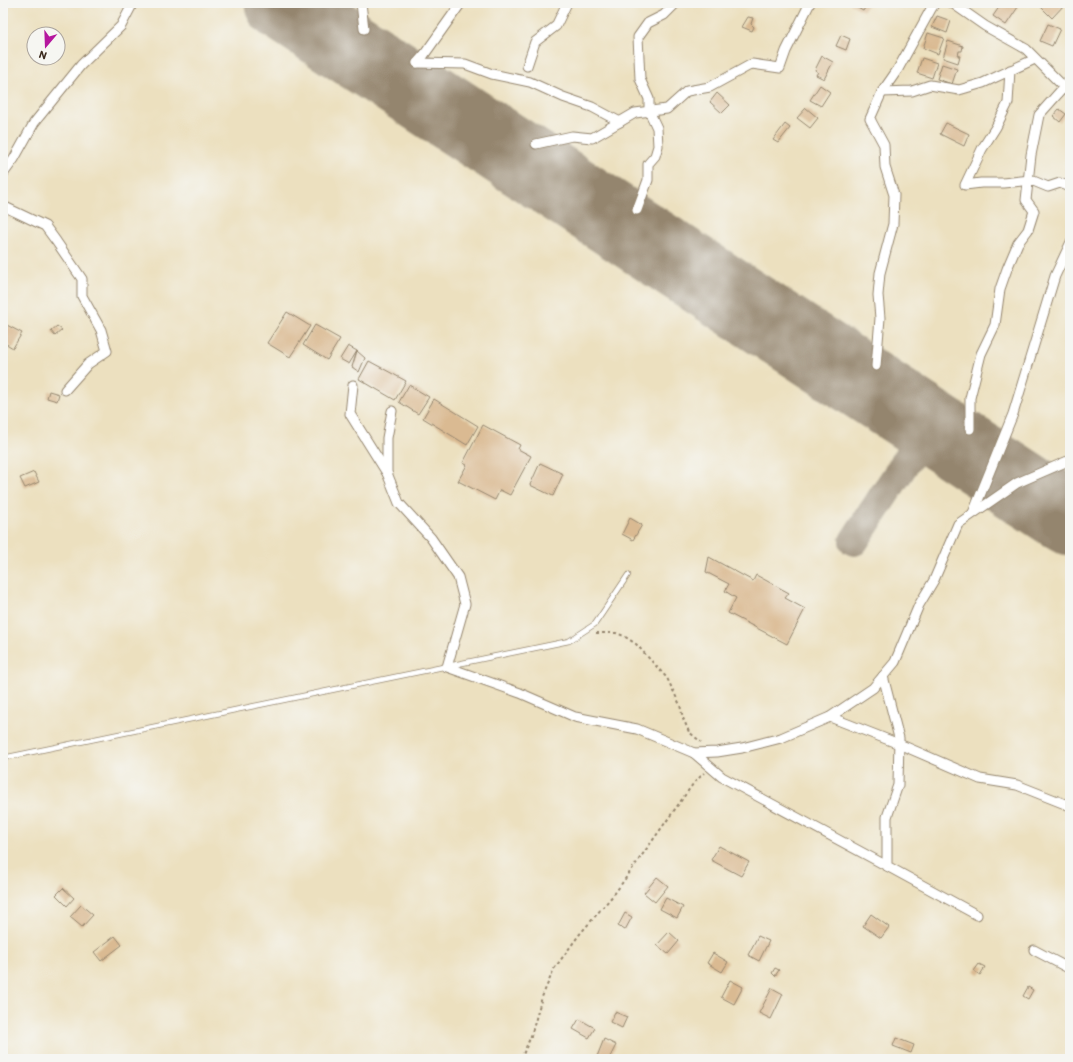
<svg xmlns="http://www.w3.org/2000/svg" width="1073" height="1062" font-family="Itim,sans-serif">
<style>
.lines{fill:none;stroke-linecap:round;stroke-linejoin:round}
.taxiway{stroke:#94856e;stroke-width:30}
.runway{stroke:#94856e;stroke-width:75}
.building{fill:#daba92}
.lane-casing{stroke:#94856e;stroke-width:6}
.street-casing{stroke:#94856e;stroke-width:11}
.path{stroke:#94856e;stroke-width:2;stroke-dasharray:3 3;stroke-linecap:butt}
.lane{stroke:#fff;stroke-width:4.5}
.street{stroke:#fff;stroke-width:9}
</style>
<rect width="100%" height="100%" fill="#f6f6f2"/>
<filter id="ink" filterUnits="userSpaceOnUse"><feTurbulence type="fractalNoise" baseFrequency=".025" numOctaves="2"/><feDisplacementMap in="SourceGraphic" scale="8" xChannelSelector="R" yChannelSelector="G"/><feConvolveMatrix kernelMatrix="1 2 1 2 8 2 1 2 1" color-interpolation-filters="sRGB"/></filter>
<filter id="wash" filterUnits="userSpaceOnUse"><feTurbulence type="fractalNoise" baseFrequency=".012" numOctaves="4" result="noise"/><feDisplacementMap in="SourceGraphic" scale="16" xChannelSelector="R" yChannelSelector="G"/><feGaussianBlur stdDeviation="0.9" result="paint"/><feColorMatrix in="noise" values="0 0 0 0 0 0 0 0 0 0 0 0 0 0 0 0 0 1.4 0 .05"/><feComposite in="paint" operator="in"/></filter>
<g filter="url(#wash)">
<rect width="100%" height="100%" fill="#ece0bf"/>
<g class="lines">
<polyline class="taxiway" points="854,541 929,426"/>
<polyline class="runway" points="282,3 1070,518"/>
</g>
<g id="blocks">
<g class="building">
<polygon points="619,3 627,3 621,8 616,6"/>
<polygon points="849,3 868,3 863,11"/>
<polygon points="1002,3 1013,3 1018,7 1006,25 993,16"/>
<polygon points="1043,3 1066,3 1052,18 1040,6"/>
<polygon points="937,16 951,21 947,33 932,27"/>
<polygon points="748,17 753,18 751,24 754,27 752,31 742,27"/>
<polygon points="1048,24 1060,29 1052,46 1040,41"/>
<polygon points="928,33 944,38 938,54 923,48"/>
<polygon points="841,35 850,39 846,50 836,46"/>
<polygon points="948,41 963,46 962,51 959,51 958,56 960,56 958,63 943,58"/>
<polygon points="822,56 833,62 824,79 816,75 818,72 815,70"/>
<polygon points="922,58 937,63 932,78 917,73"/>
<polygon points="942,64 957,69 952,84 937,79"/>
<polygon points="820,85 830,92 821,106 810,100"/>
<polygon points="717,93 730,105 722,113 710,102"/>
<polygon points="806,108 818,118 810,128 797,118"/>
<polygon points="1059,109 1066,114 1060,122 1053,116"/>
<polygon points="946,123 969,134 964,146 940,134"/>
<polygon points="785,124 790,128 778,143 773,140"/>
<polygon points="287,312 310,326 290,357 267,343"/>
<polygon points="3,323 22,333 13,348 3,342"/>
<polygon points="315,325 340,339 327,360 303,345"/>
<polygon points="57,326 62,330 55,336 51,331"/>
<polygon points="348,346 357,351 365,358 359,372 352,367 357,351 349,364 340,359"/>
<polygon points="369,361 406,381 395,400 359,379"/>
<polygon points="409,385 429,397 418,414 399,402"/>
<polygon points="49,391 59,394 57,401 47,398"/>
<polygon points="434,399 478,426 467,445 423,418"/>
<polygon points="483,425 520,445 518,449 531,456 510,495 500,490 495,500 458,481 467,465 463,463"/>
<polygon points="540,463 563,474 553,496 530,485"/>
<polygon points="34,472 39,482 25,488 20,478"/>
<polygon points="630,518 642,525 633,540 622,534"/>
<polygon points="709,557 753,581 756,575 789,593 785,598 805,609 787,644 728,613 736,598 725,591 729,584 706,572"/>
<polygon points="719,846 749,862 741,876 711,860"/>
<polygon points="657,877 668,886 655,902 644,893"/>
<polygon points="63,888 74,898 67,906 56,895"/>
<polygon points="666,898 683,907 677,918 660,909"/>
<polygon points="81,905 93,915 82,927 70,917"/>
<polygon points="625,913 632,917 625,930 618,926"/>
<polygon points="871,914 889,927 881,938 863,926"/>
<polygon points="669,932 679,941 668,954 657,945"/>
<polygon points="115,936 122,945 101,961 94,952"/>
<polygon points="758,936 769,941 759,961 748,955"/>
<polygon points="713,953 728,962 722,972 707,963"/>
<polygon points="979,964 985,967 980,975 974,971"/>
<polygon points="775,968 779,970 775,976 772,973"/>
<polygon points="730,980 743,987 734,1004 721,997"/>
<polygon points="1028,987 1033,990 1028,999 1023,996"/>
<polygon points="772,988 783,994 771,1019 759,1013"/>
<polygon points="615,1012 627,1017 622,1028 610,1022"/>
<polygon points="579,1019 595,1028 589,1038 573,1029"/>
<polygon points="896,1038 914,1045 911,1053 893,1046"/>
<polygon points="604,1039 616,1045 609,1059 596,1059"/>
</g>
</g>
</g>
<g filter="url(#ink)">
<use href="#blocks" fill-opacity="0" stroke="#94856e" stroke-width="1"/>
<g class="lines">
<g class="lane-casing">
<polyline id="lane" points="3,758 569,641 595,624 628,575"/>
</g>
<g class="street-casing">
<g id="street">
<polyline points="361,3 364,29"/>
<polyline points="952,3 985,26 1026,49 1070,93"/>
<polyline points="417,63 465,64 492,74 530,82 563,97 592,107 620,122"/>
<polyline points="417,63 424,55 461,3"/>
<polyline points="527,66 535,42 556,26 567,3"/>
<polyline points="1010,70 1008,103 996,127 982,149 965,185 981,183 1003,183 1031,180 1048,187 1060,183 1070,187"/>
<polyline points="882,92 912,91 930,85 959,90 983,83 1035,59"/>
<polyline points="536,144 572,136 592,138 635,113 667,109 687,91 710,87 752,64 780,68 786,51 810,3"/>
<polyline points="3,174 14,159 34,123 81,65 121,26 133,3"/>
<polyline points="3,206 45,226 56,241 82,279 82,296 101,330 107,351 88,364 65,390"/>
<polyline points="637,210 648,180 648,164 655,156 658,146 657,128 649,111 649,99 640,79 638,37 648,23 664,15 676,3"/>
<polyline points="876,366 880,318 878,295 880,273 893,224 894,195 885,167 884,145 870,119 882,92 898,69 931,9 935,3"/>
<polyline points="353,385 350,414 387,473"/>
<polyline points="392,411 387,438 387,473 399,503 431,538 458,577 465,604 447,667 520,693 575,717 637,729 694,753 717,752 742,748 781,738 830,717 873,688 895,662 919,605 934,580 958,524 1017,483 1070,460"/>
<polyline points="970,429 970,398 981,354 995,325 1000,289 1007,269 1018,243 1028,230 1034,211 1026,200 1031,155 1039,115 1064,87"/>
<polyline points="973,513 1013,414 1055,276 1070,244"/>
<polyline points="883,676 899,738 898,785 887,817 887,866 977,915"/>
<polyline points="830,717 899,744 980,779 1017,785 1070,806"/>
<polyline points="694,753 722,777 887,866"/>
<polyline points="1034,950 1070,969"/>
</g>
</g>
<g class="path">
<polyline points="596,633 616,633 624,636 636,644 667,678 680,705 683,718 689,732 701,742"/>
<polyline points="521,1059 531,1036 542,997 554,969 579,935 615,893 693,784 704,773"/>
</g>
<use href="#lane" class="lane"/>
<use href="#street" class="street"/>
</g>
</g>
<rect width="1073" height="1062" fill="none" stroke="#f6f6f2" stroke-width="16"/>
<g transform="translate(46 46) rotate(199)"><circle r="19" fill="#f6f6f2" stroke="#aba49d"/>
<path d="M0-3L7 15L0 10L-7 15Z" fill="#b5179e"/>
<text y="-6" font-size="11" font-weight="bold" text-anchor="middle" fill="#3b2a1e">N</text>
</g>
</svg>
